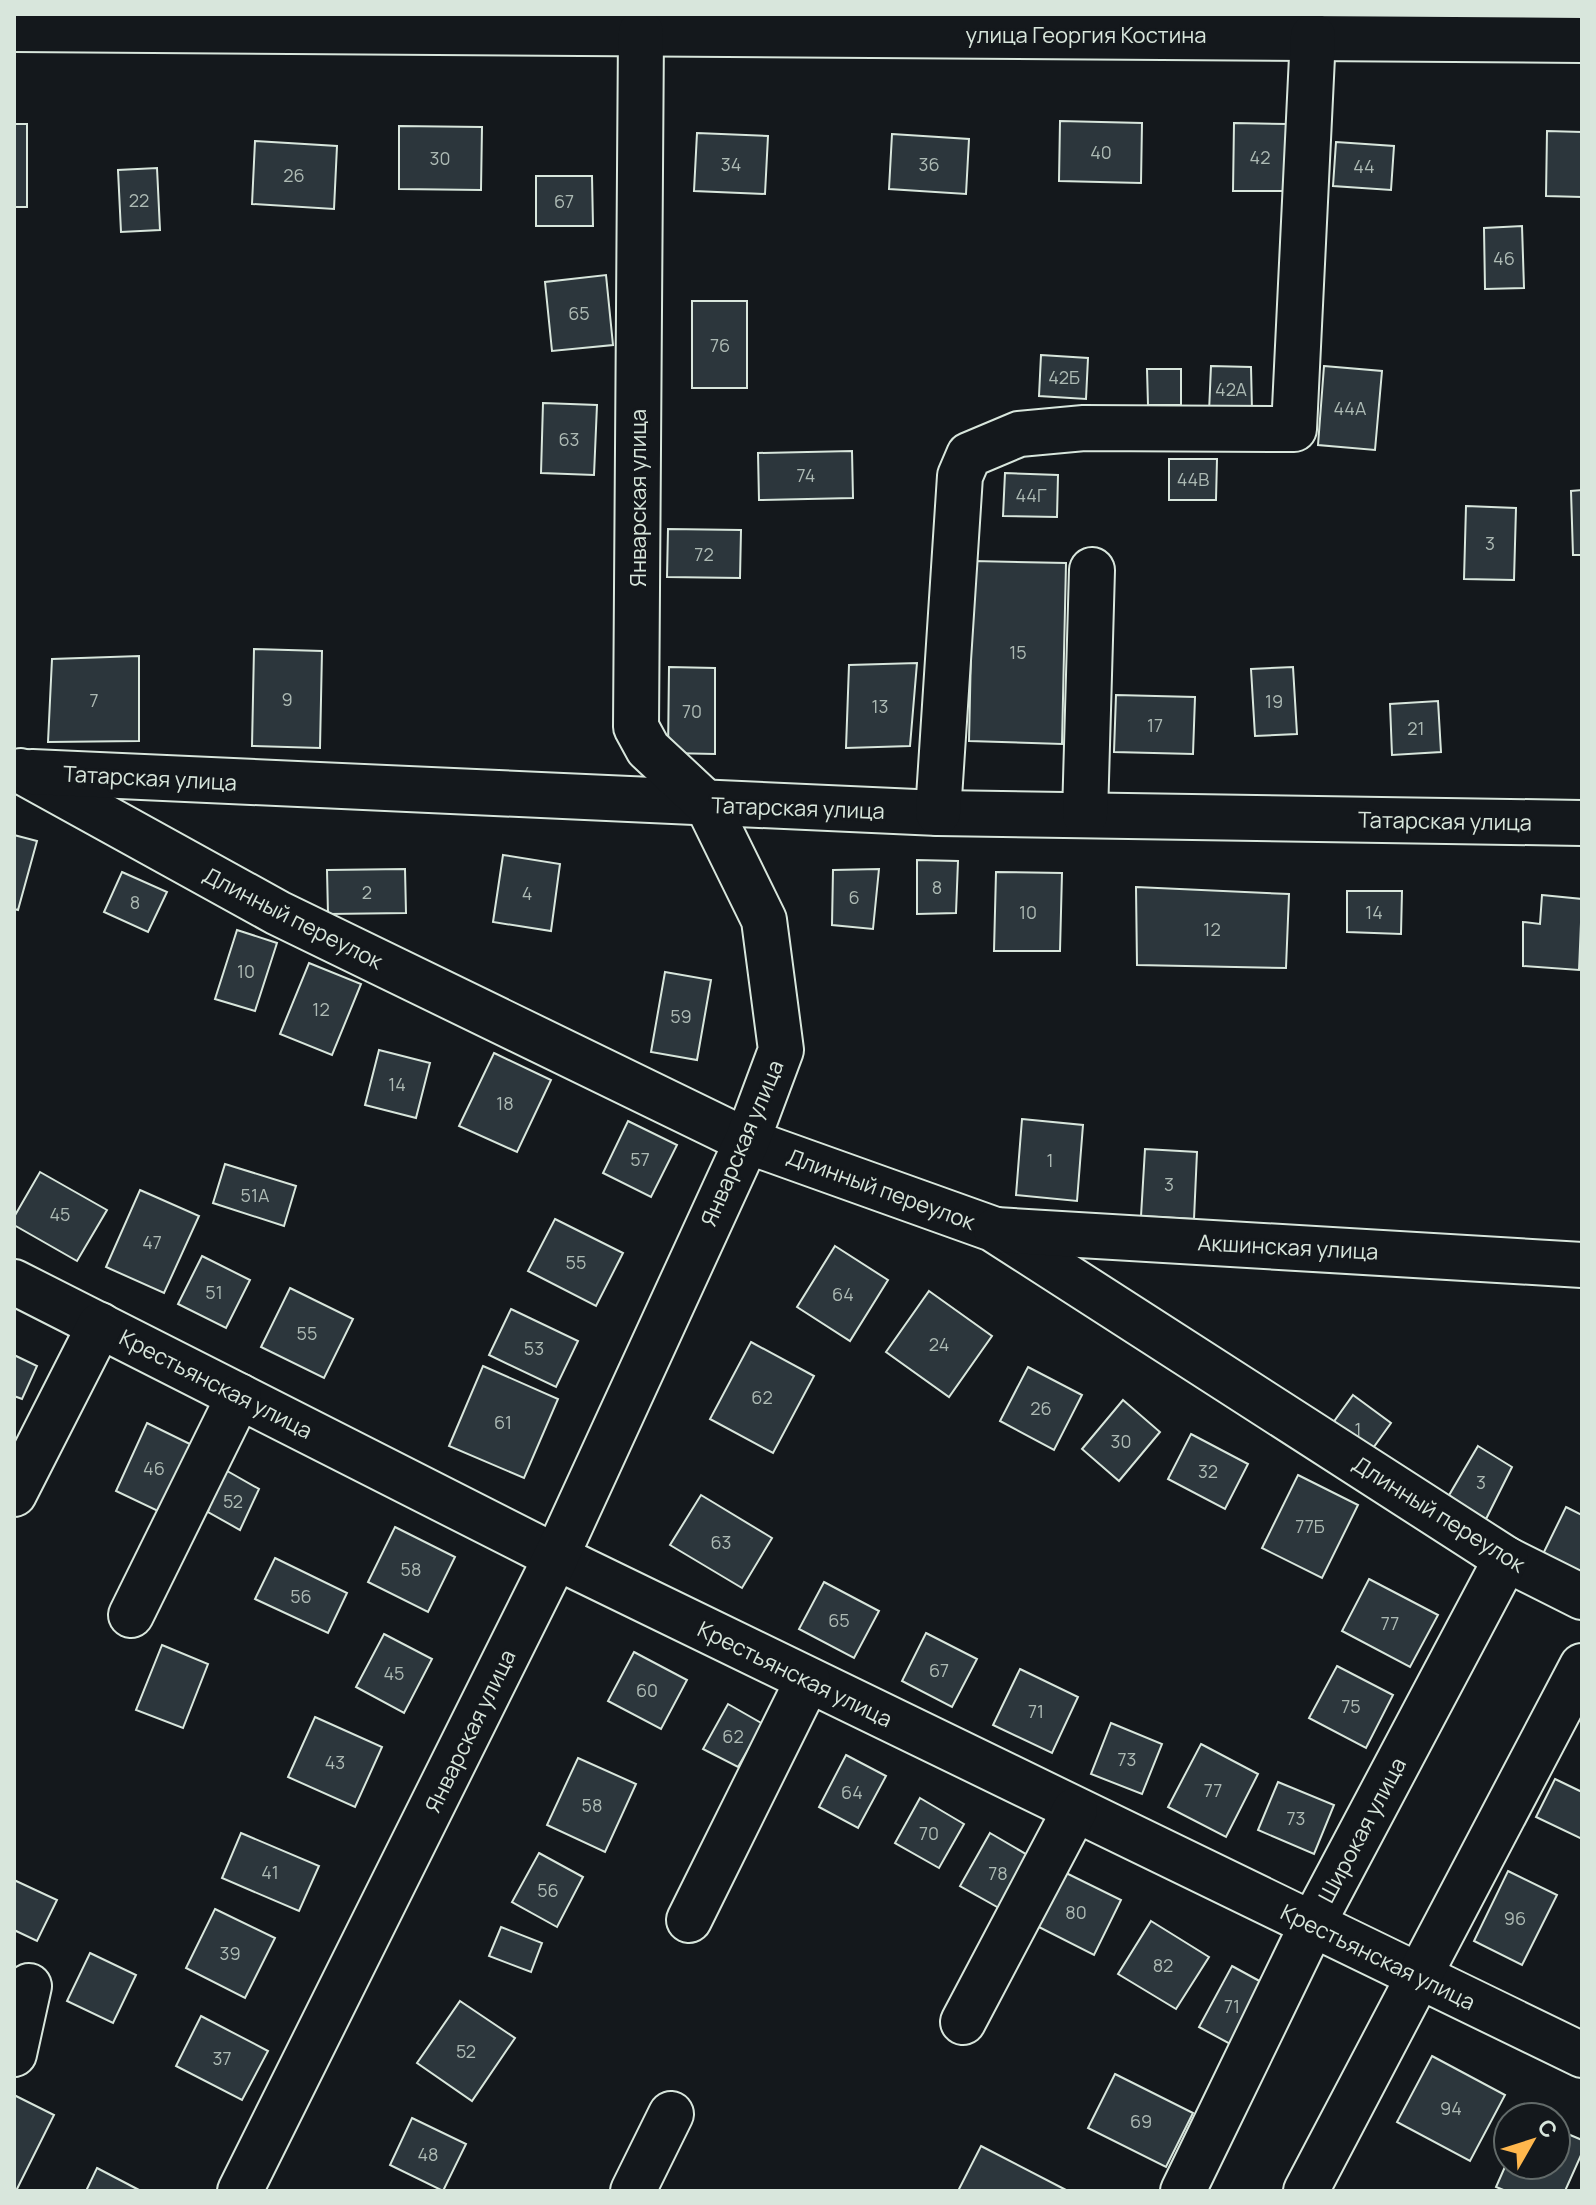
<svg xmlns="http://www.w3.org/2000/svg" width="1596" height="2205" font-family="Manrope,sans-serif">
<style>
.building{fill:#2c363c;stroke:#d8e6dc;stroke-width:2}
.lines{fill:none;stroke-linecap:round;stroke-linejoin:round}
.minor-casing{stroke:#d8e6dc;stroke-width:48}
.minor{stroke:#14181c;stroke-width:44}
.labels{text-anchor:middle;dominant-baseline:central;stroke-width:6;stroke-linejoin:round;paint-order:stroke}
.number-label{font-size:18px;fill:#adbab4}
.street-label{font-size:22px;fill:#d8e6dc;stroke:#14181c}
</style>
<rect width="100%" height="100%" fill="#14181c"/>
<g class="building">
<polygon points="1060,121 1142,123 1141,183 1059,181"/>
<polygon points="1234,123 1287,124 1286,191 1233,191"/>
<rect x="14" y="124" width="13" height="83"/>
<polygon points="399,126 482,127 481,190 399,189"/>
<polygon points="1547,131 1582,132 1582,197 1546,196"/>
<polygon points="697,133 768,136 765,194 694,191"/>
<polygon points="892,134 969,139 966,194 889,189"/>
<polygon points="255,141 337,146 334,209 252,204"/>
<polygon points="1336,142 1394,146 1391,190 1333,186"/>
<polygon points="157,168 160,230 121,232 118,170"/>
<polygon points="536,176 592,176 593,226 536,226"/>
<polygon points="1522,226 1524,288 1485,289 1484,228"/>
<polygon points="606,275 613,345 552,351 545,282"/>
<rect x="692" y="301" width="55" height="87"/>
<polygon points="1041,355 1088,358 1086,399 1039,396"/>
<polygon points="1211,366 1251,367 1252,411 1209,412"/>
<polygon points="1324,366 1382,371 1375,450 1318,445"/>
<polygon points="1147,369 1181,369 1181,405 1148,405"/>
<polygon points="543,403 597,405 594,475 541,473"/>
<polygon points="852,451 853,498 759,500 758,453"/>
<polygon points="1169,459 1217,459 1216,500 1169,500"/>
<polygon points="1005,473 1058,475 1057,517 1003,516"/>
<polygon points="1582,490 1582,555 1573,555 1571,491"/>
<polygon points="1466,506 1516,508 1514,580 1464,579"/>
<polygon points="668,529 741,530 740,578 667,577"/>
<polygon points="973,561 1066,563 1062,744 969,741"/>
<polygon points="254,649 322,651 320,748 252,746"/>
<polygon points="139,656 139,741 48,742 52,659"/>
<polygon points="917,663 910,746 846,748 849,665"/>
<polygon points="669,667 715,668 715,754 668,753"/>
<polygon points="1293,667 1297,734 1255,736 1251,669"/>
<polygon points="1116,695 1195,697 1193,754 1114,752"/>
<polygon points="1438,701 1441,752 1392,755 1390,704"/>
<polygon points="14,835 37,841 18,910 14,909"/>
<polygon points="503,855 560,864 551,931 493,922"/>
<polygon points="917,860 958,861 956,913 917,914"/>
<polygon points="405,869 406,913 328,914 327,870"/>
<polygon points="879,869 873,929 832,925 833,870"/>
<polygon points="122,872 167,892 148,932 104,912"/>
<polygon points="996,872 1062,873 1060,951 994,951"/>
<polygon points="1136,887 1289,894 1286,968 1137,965"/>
<polygon points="1347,891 1402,891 1401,934 1347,932"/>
<polygon points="1542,895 1582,899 1579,970 1523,966 1523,922 1540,924"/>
<polygon points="237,930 277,943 255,1011 215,999"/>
<polygon points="309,963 361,984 332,1055 280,1034"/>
<polygon points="665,972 711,980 697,1060 651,1052"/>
<polygon points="379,1050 430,1063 416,1118 365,1105"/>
<polygon points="494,1053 551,1080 517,1152 459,1126"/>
<polygon points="1022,1119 1083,1125 1077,1201 1016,1195"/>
<polygon points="628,1121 677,1145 651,1197 603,1173"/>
<polygon points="1145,1149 1197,1152 1194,1219 1141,1216"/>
<polygon points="225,1164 296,1186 284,1226 213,1203"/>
<polygon points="40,1172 107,1210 77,1261 14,1225 14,1217"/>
<polygon points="140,1190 199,1216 164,1293 106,1267"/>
<polygon points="555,1219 623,1253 596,1306 528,1271"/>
<polygon points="835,1246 888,1280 850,1341 797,1307"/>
<polygon points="202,1256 250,1280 226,1328 178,1304"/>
<polygon points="290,1288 353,1319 324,1378 261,1347"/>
<polygon points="929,1291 992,1336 949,1397 886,1352"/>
<polygon points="511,1309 578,1341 556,1387 489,1355"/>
<polygon points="751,1342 814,1376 773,1453 710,1419"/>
<polygon points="14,1355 37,1366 22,1399 14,1396"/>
<polygon points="483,1366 558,1399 524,1478 449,1446"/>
<polygon points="1028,1367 1082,1395 1054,1450 1000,1421"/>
<polygon points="1353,1395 1391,1423 1363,1462 1325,1434"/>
<polygon points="1123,1400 1160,1432 1119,1481 1082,1449"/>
<polygon points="147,1423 192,1445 160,1512 116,1491"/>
<polygon points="1191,1434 1248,1464 1225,1509 1168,1479"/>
<polygon points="1478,1446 1512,1467 1486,1519 1448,1497"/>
<polygon points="222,1468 259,1489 240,1530 208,1512"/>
<polygon points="1298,1475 1358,1505 1322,1578 1262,1548"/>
<polygon points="701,1495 772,1538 742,1588 670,1545"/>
<polygon points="1566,1507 1582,1515 1582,1575 1542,1556"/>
<polygon points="395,1527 455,1557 428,1612 368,1582"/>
<polygon points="275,1558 347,1593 328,1633 255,1599"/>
<polygon points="1369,1579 1438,1615 1410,1667 1342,1631"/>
<polygon points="824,1582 879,1611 854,1658 799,1629"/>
<polygon points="926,1633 977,1659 952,1707 902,1681"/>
<polygon points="384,1634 432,1659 404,1713 356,1687"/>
<polygon points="162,1645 208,1664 183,1728 136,1710"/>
<polygon points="634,1652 687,1680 661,1729 608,1701"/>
<polygon points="1337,1666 1393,1695 1366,1748 1309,1718"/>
<polygon points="1020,1669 1078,1697 1052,1753 993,1725"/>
<polygon points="728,1704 763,1724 738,1767 703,1749"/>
<polygon points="315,1717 382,1747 355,1807 288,1777"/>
<polygon points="1111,1723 1162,1744 1142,1794 1091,1774"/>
<polygon points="1201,1744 1258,1774 1226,1837 1168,1807"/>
<polygon points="846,1755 886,1776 858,1828 819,1807"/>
<polygon points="578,1758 636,1784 605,1852 547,1825"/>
<polygon points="1555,1779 1582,1792 1582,1839 1536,1817"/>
<polygon points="1278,1782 1334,1805 1314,1854 1258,1830"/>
<polygon points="920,1798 964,1824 939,1868 895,1843"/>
<polygon points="241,1833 319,1866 299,1911 222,1878"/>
<polygon points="990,1833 1036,1860 1006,1912 960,1886"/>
<polygon points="539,1853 583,1877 557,1927 512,1902"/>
<polygon points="1058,1869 1121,1900 1094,1955 1031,1923"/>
<polygon points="1508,1871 1557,1895 1522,1965 1474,1941"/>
<polygon points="14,1880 57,1900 37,1941 14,1930"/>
<polygon points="215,1909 275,1938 245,1998 186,1968"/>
<polygon points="1151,1921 1209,1957 1176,2009 1118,1974"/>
<polygon points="501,1927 542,1943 531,1972 489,1956"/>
<polygon points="90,1953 136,1975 113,2023 67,2001"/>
<polygon points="1232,1966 1265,1984 1232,2045 1199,2027"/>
<polygon points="460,2001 515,2038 472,2101 417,2063"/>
<polygon points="201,2016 268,2051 242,2100 176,2066"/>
<polygon points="1432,2056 1505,2095 1470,2161 1397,2122"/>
<polygon points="1115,2074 1193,2113 1166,2167 1088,2128"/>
<polygon points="14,2095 54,2115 16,2191 14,2191"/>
<polygon points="412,2118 466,2144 443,2191 390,2165"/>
<polygon points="1556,2129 1582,2140 1582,2153 1565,2191 1506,2191 1496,2187 1508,2160 1508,2165 1556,2165"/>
<polygon points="981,2146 1068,2191 958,2191"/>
<polygon points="97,2168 141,2191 86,2191"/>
</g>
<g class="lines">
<g class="minor-casing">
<g id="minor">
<polyline points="14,29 1582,40"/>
<polyline points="21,771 278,913 747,1141 993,1229 1506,1559 1582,1597"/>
<polyline points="32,772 938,813 1582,823"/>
<polyline points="938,813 960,476 969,455 1019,434 1084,428 1294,429 1313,36"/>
<polyline points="1085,815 1092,570"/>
<polyline points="996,1230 1582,1265"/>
<polyline points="14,1282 556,1557 1582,2055"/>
<polyline points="14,1494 100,1325"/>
<polyline points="131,1615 239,1396"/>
<polyline points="689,1920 808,1680"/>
<polyline points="963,2022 1075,1810"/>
<polyline points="14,2054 29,1986"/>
<polyline points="240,2191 556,1557 747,1141 781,1050 764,920 707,804 648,749 636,727 641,32"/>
<polyline points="633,2191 671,2114"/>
<polyline points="1183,2191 1312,1925 1506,1559"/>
<polyline points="1306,2191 1582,1666"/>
</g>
</g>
<use href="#minor" class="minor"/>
</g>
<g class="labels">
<g class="number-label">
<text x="1101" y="152">40</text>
<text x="1260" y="157">42</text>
<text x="440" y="158">30</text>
<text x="731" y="164">34</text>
<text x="929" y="164">36</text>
<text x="1364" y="166">44</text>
<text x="294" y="175">26</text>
<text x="139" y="200">22</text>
<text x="564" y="201">67</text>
<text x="1504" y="258">46</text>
<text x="579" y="313">65</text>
<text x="720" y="345">76</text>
<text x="1064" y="377">42Б</text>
<text x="1231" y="389">42А</text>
<text x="1350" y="408">44А</text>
<text x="569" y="439">63</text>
<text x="806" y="475">74</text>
<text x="1193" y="479">44В</text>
<text x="1031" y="495">44Г</text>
<text x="1490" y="543">3</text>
<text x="704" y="554">72</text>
<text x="1018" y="652">15</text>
<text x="287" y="699">9</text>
<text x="94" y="700">7</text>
<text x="1274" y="701">19</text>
<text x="880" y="706">13</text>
<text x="692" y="711">70</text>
<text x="1155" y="725">17</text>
<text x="1416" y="728">21</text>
<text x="937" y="887">8</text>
<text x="367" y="892">2</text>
<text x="527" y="893">4</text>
<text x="854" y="897">6</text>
<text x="135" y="902">8</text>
<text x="1028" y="912">10</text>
<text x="1374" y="912">14</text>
<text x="1212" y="929">12</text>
<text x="246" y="971">10</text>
<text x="321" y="1009">12</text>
<text x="681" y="1016">59</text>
<text x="397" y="1084">14</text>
<text x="505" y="1103">18</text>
<text x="640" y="1159">57</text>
<text x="1050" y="1160">1</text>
<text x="1169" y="1184">3</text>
<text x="255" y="1195">51А</text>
<text x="60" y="1214">45</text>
<text x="152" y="1242">47</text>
<text x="576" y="1262">55</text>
<text x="214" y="1292">51</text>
<text x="843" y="1294">64</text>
<text x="307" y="1333">55</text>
<text x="939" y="1344">24</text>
<text x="534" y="1348">53</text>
<text x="762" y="1397">62</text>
<text x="1041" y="1408">26</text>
<text x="503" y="1422">61</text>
<text x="1358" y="1429">1</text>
<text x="1121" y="1441">30</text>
<text x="154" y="1468">46</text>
<text x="1208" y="1471">32</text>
<text x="1481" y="1482">3</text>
<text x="233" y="1501">52</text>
<text x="1310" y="1526">77Б</text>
<text x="721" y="1542">63</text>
<text x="411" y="1569">58</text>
<text x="301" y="1596">56</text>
<text x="839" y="1620">65</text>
<text x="1390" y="1623">77</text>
<text x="939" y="1670">67</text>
<text x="394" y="1673">45</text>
<text x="647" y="1690">60</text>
<text x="1351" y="1706">75</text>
<text x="1036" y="1711">71</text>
<text x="733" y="1736">62</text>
<text x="1127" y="1759">73</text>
<text x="335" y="1762">43</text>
<text x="1213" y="1790">77</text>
<text x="852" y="1792">64</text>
<text x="592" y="1805">58</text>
<text x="1296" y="1818">73</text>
<text x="929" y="1833">70</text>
<text x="270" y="1872">41</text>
<text x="998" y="1873">78</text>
<text x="548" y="1890">56</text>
<text x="1076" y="1912">80</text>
<text x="1515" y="1918">96</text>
<text x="230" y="1953">39</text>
<text x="1163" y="1965">82</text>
<text x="1232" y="2006">71</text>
<text x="466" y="2051">52</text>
<text x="222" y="2058">37</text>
<text x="1451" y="2108">94</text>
<text x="1141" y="2121">69</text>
<text x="428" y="2154">48</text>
</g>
<g class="street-label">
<text x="1086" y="35">улица Георгия Костина</text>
<text transform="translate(638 498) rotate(-90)">Январская улица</text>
<text transform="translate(150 778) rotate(3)">Татарская улица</text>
<text transform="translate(798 808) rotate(2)">Татарская улица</text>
<text transform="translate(1445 821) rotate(1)">Татарская улица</text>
<text transform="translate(293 918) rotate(27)">Длинный переулок</text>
<text transform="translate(742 1143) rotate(-67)">Январская улица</text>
<text transform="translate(881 1189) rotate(20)">Длинный переулок</text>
<text transform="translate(1288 1247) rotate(3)">Акшинская улица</text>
<text transform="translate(216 1384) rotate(27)">Крестьянская улица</text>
<text transform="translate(1439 1514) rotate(32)">Длинный переулок</text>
<text transform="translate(795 1674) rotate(26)">Крестьянская улица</text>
<text transform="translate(470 1731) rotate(-64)">Январская улица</text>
<text transform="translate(1362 1830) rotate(-62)">Широкая улица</text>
<text transform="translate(1378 1957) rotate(26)">Крестьянская улица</text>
</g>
</g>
<rect width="1596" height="2205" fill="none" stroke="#d8e6dc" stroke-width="32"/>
<g transform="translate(1532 2141) rotate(51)"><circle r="38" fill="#14181c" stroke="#626a69" stroke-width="2"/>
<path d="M0-6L14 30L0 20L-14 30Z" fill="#ffb74d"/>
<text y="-12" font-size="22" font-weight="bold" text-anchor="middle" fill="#d8e6dc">С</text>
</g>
</svg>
